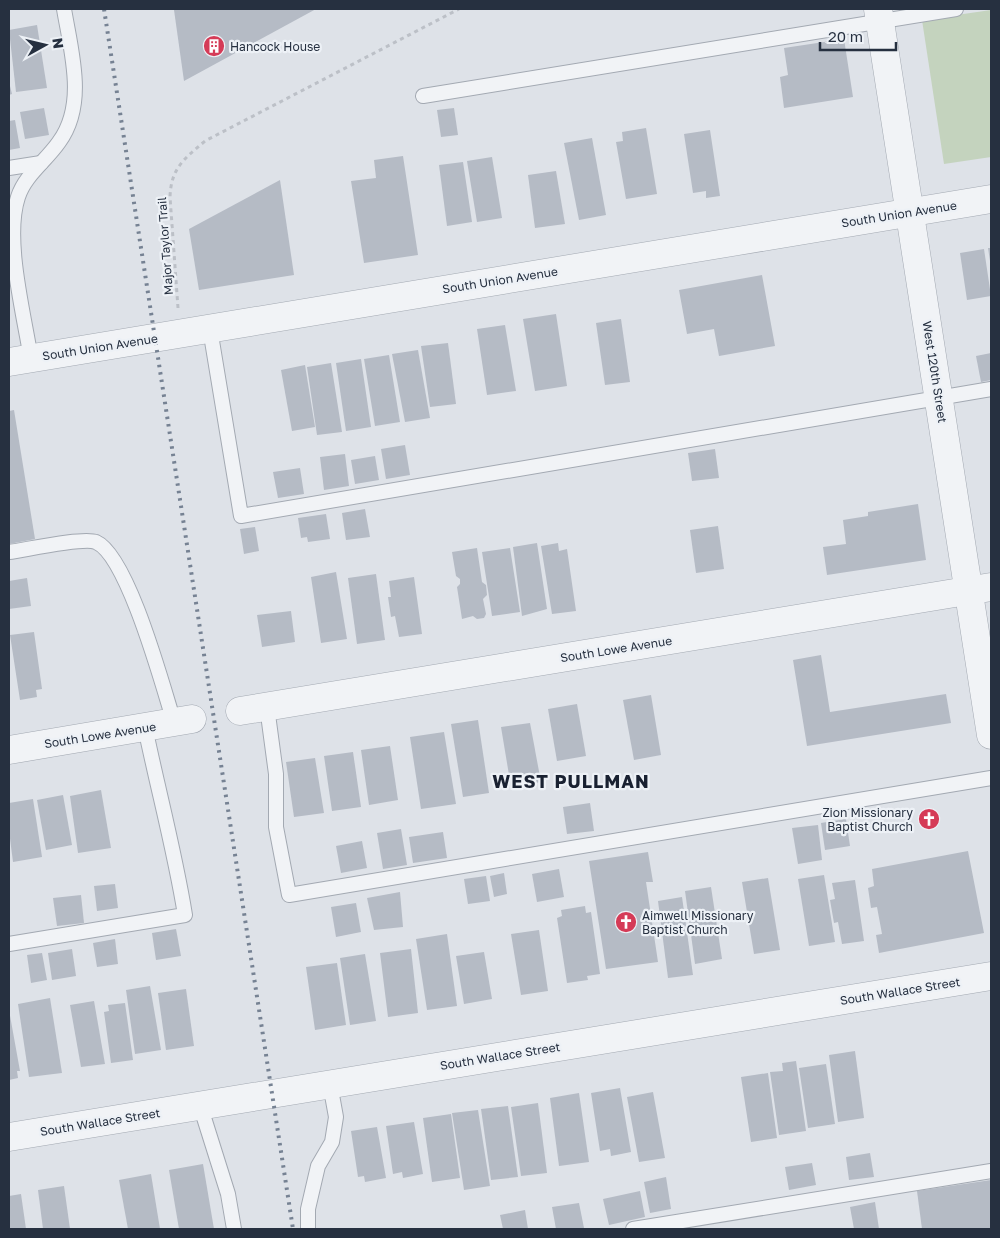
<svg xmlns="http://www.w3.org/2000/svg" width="1000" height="1238" font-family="'Golos Text',sans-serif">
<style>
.green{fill:#c4d3be}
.building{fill:#b5bbc5}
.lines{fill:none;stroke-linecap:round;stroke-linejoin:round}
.lane-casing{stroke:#a3a9b2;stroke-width:16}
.street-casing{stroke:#a3a9b2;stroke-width:29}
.path{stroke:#bcc0c7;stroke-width:3;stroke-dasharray:4 4;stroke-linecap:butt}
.lane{stroke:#f1f3f6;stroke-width:14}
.street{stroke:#f1f3f6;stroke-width:28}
.rail{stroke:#768293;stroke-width:4;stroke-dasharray:2.5 5;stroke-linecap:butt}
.labels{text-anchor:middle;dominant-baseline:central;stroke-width:4.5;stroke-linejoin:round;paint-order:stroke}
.poi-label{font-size:12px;fill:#263040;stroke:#edf1f6;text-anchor:start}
.street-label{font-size:12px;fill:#263040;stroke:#edf1f6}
.district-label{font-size:18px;font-weight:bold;letter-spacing:1px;fill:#192131;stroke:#edf1f6}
</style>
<rect width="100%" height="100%" fill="#dee2e8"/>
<polygon class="green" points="991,10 991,157 944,164 922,20"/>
<g class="building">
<polygon points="176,9 316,9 184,81 174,10"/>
<polygon points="37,25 47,88 16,92 9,30"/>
<polygon points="844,39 853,97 784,108 780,77 788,75 784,48"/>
<polygon points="9,82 12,94 9,95"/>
<polygon points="44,108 49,135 25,139 20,112"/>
<polygon points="454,108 458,135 441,137 437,110"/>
<polygon points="15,120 20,148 9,150 9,121"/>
<polygon points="646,128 657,194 626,199 616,142 623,141 622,132"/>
<polygon points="710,130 720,196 706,198 706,191 693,193 684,134"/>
<polygon points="592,138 606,215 579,220 564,143"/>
<polygon points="403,156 418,255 364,263 351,181 376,178 374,160"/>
<polygon points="492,157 502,218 477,222 467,161"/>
<polygon points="463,162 472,222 447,226 439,165"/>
<polygon points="556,171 565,224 535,228 528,175"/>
<polygon points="280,180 294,275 199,290 189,229"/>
<polygon points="988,248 991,248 991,261 990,261"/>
<polygon points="984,249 991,296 967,300 960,253"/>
<polygon points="762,275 775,346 719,356 714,329 687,334 679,290"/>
<polygon points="556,314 567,386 535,391 523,319"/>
<polygon points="621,319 630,382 605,385 596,323"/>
<polygon points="505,325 516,391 487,395 477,329"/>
<polygon points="448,343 456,404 430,407 421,346"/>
<polygon points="418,350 430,418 405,422 392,354"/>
<polygon points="991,353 991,380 981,382 976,356"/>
<polygon points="389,355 400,422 375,426 364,359"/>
<polygon points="361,359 371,427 346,431 336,363"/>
<polygon points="331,363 342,432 317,435 307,367"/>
<polygon points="305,365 315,427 292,431 281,370"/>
<polygon points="14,410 35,539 9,544 9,411"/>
<polygon points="405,445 410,475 386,479 381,449"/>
<polygon points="715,449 719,478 692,481 688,453"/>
<polygon points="345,454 349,486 324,490 320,457"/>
<polygon points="375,456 379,480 355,484 351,460"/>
<polygon points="300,468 304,494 278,498 273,472"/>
<polygon points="918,504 926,560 827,575 823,547 846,544 843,520 868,516 868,512"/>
<polygon points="365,509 370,537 346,540 342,513"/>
<polygon points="326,514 330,539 308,542 307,537 301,538 298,518"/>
<polygon points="718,526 724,569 696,573 690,530"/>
<polygon points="255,527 259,551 244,554 240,529"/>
<polygon points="537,543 547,609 522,616 513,547"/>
<polygon points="558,543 559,551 567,549 576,611 552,614 541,546"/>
<polygon points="477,548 482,582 486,585 487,595 483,599 486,614 484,618 477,619 473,616 462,619 457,587 460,584 460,579 456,576 452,552"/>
<polygon points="510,548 520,612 492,616 482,552"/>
<polygon points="336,572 347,639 321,643 311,577"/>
<polygon points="376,574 385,640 357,644 348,578"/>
<polygon points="414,577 422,634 399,637 395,616 391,617 388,597 391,597 389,581"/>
<polygon points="27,578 31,606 9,609 9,581"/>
<polygon points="291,611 295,642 262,647 257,615"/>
<polygon points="34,632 42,689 36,690 37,697 20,700 10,635"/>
<polygon points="821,655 830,712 946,694 951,723 807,746 793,660"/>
<polygon points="651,695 661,755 634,760 623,700"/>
<polygon points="577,704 586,756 557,761 548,709"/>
<polygon points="478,720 489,793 463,797 451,724"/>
<polygon points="530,723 541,782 511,787 501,727"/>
<polygon points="444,732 456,804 421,809 410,737"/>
<polygon points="390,746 398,800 369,805 361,750"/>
<polygon points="353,752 361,807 332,811 324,756"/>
<polygon points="315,758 324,813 294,817 286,762"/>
<polygon points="101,790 111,848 78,853 70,796"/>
<polygon points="63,795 72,845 46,850 37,800"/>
<polygon points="33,799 42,857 13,862 9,831 9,803"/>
<polygon points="590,803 594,831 567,834 563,807"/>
<polygon points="846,819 850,846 825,850 821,823"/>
<polygon points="818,825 822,860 798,864 792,828"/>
<polygon points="401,829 407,865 383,869 377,833"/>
<polygon points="443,832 447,858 413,863 409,837"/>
<polygon points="362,841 367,868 341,873 336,846"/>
<polygon points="968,851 984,933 879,953 876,935 882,934 877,907 871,908 868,888 874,886 872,869"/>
<polygon points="648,852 653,882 646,882 658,962 606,969 589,861"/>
<polygon points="559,869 564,897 537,902 532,874"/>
<polygon points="504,873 507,894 494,897 490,876"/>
<polygon points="824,875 835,942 809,946 798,879"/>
<polygon points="486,876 490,901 468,904 464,879"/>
<polygon points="768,878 780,950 754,954 742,882"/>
<polygon points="855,880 864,941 842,944 838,922 834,923 830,900 835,899 832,883"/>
<polygon points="115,884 118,908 97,911 94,886"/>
<polygon points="711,887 722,959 695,964 685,891"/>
<polygon points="400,892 403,927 374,930 367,898"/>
<polygon points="81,895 84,923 57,926 53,898"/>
<polygon points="682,897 693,975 668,978 658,901"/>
<polygon points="356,903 361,932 336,937 331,907"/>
<polygon points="585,906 586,913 591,912 600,974 587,976 588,980 567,983 557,918 562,916 561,910"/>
<polygon points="176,929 181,956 156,960 152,933"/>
<polygon points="539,930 548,991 521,995 511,934"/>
<polygon points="447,934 457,1006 427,1010 416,939"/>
<polygon points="115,939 118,964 97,967 93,943"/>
<polygon points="72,949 76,976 52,980 48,953"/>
<polygon points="411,949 418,1013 388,1017 380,953"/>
<polygon points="484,952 492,999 464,1004 456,956"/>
<polygon points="42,953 47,980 31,983 27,955"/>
<polygon points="365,954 376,1021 350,1025 340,958"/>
<polygon points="337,963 346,1025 315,1030 306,967"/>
<polygon points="150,986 161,1050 135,1054 126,990"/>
<polygon points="186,989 194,1046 166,1050 158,993"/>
<polygon points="50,998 62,1073 29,1077 18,1004"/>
<polygon points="94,1001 105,1064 81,1067 70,1005"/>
<polygon points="125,1003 133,1060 111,1063 104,1012 109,1011 108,1005"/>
<polygon points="9,1010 20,1071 17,1071 18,1078 9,1080"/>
<polygon points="855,1051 864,1118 838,1122 829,1055"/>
<polygon points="796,1061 806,1131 779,1135 770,1072 783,1071 782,1063"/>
<polygon points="826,1064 835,1124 808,1128 799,1068"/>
<polygon points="768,1073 777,1138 751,1142 741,1077"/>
<polygon points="620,1088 631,1152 611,1156 610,1149 600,1151 591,1093"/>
<polygon points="653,1092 665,1158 639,1162 627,1097"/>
<polygon points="579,1093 589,1162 559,1166 550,1098"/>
<polygon points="538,1103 547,1173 521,1176 511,1107"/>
<polygon points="508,1106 518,1177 491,1180 481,1109"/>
<polygon points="478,1110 490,1186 464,1190 452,1113"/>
<polygon points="451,1114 460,1178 432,1182 423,1118"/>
<polygon points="414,1122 423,1174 403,1178 402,1172 393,1174 386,1126"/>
<polygon points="377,1127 386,1178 365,1182 364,1176 358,1177 351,1131"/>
<polygon points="870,1153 874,1177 849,1180 846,1157"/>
<polygon points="812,1163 816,1185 789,1190 785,1167"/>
<polygon points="203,1164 214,1229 179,1229 169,1170"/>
<polygon points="151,1174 160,1229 128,1229 119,1180"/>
<polygon points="666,1177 671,1209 650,1213 644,1182"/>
<polygon points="991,1180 991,1229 922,1229 917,1191"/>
<polygon points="64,1186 70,1229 43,1229 38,1190"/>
<polygon points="640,1191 645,1217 609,1225 603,1199"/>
<polygon points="21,1194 26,1229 9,1229 9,1196"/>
<polygon points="875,1202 879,1229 854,1229 850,1207"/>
<polygon points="579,1203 584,1228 556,1229 552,1207"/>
<polygon points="525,1210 528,1229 503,1229 500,1215"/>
</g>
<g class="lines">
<g class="lane-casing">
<g id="lane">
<polyline points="423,96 956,9"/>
<polyline points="9,168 41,163"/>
<polyline points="210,329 241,516 991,389"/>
<path d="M31,359c-7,-45 -27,-120 -13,-162 7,-22 28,-36 41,-55 28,-38 12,-91 5,-133"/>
<path d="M9,552c16,-2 74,-15 87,-10 32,14 67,145 78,180"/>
<polyline points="267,707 276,774 276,827 289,895 991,778"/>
<path d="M9,944l176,-29c-10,-63 -27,-125 -40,-188"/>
<polyline points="200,1105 228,1194 234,1229"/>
<polyline points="308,1229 308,1209 318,1166 332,1142 336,1117 330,1084"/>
<polyline points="633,1229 991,1171"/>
</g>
</g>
<g class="street-casing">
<g id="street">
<polyline points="878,9 991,735"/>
<polyline points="9,362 991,199"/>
<polyline points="240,711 991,587"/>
<polyline points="9,750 192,719"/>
<polyline points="9,1137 991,976"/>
</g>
</g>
<path class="path" d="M178,308l-8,-111c1,-29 14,-38 35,-56l254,-132"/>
<use href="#lane" class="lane"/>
<use href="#street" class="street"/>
<polyline class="rail" points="104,9 293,1229"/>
</g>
<defs>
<g id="building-disc" transform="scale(1.125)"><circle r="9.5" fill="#d53b57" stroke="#edf1f6"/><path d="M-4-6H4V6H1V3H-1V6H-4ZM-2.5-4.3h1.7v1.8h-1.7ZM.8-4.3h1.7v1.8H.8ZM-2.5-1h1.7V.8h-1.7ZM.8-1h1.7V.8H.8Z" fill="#fff"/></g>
<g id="church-disc" transform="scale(1.125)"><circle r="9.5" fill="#d53b57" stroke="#edf1f6"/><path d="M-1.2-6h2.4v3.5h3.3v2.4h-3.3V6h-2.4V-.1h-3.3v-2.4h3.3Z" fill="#fff"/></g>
</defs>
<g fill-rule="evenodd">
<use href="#building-disc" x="214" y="46"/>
<use href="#church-disc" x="929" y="819"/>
<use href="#church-disc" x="626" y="922"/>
</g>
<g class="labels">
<g class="poi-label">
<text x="230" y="46">Hancock House</text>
<text x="913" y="812" text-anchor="end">Zion Missionary<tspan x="913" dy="14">Baptist Church</tspan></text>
<text x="642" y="915">Aimwell Missionary<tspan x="642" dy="14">Baptist Church</tspan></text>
</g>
<g class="street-label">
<text transform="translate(899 214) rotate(-9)">South Union Avenue</text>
<text transform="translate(165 246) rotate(-94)">Major Taylor Trail</text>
<text transform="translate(500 280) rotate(-9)">South Union Avenue</text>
<text transform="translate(100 347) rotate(-9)">South Union Avenue</text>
<text transform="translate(935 372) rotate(81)">West 120th Street</text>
<text transform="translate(616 649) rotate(-9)">South Lowe Avenue</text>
<text transform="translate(100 735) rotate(-9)">South Lowe Avenue</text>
<text transform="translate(900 991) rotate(-9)">South Wallace Street</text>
<text transform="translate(500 1056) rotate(-9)">South Wallace Street</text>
<text transform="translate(100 1122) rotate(-9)">South Wallace Street</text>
</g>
<g class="district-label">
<text x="571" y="781">WEST PULLMAN</text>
</g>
</g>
<rect width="1000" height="1238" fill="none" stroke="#263040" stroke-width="20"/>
<g transform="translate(45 45) rotate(82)" stroke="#edf1f6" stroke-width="4" paint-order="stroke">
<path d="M0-4L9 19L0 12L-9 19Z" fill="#263040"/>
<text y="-8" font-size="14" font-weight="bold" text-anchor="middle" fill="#263040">N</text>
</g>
<path d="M820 42v8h76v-8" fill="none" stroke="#263040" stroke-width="2.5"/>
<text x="828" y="42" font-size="15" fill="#263040" stroke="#edf1f6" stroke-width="4" paint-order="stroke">20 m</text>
</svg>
